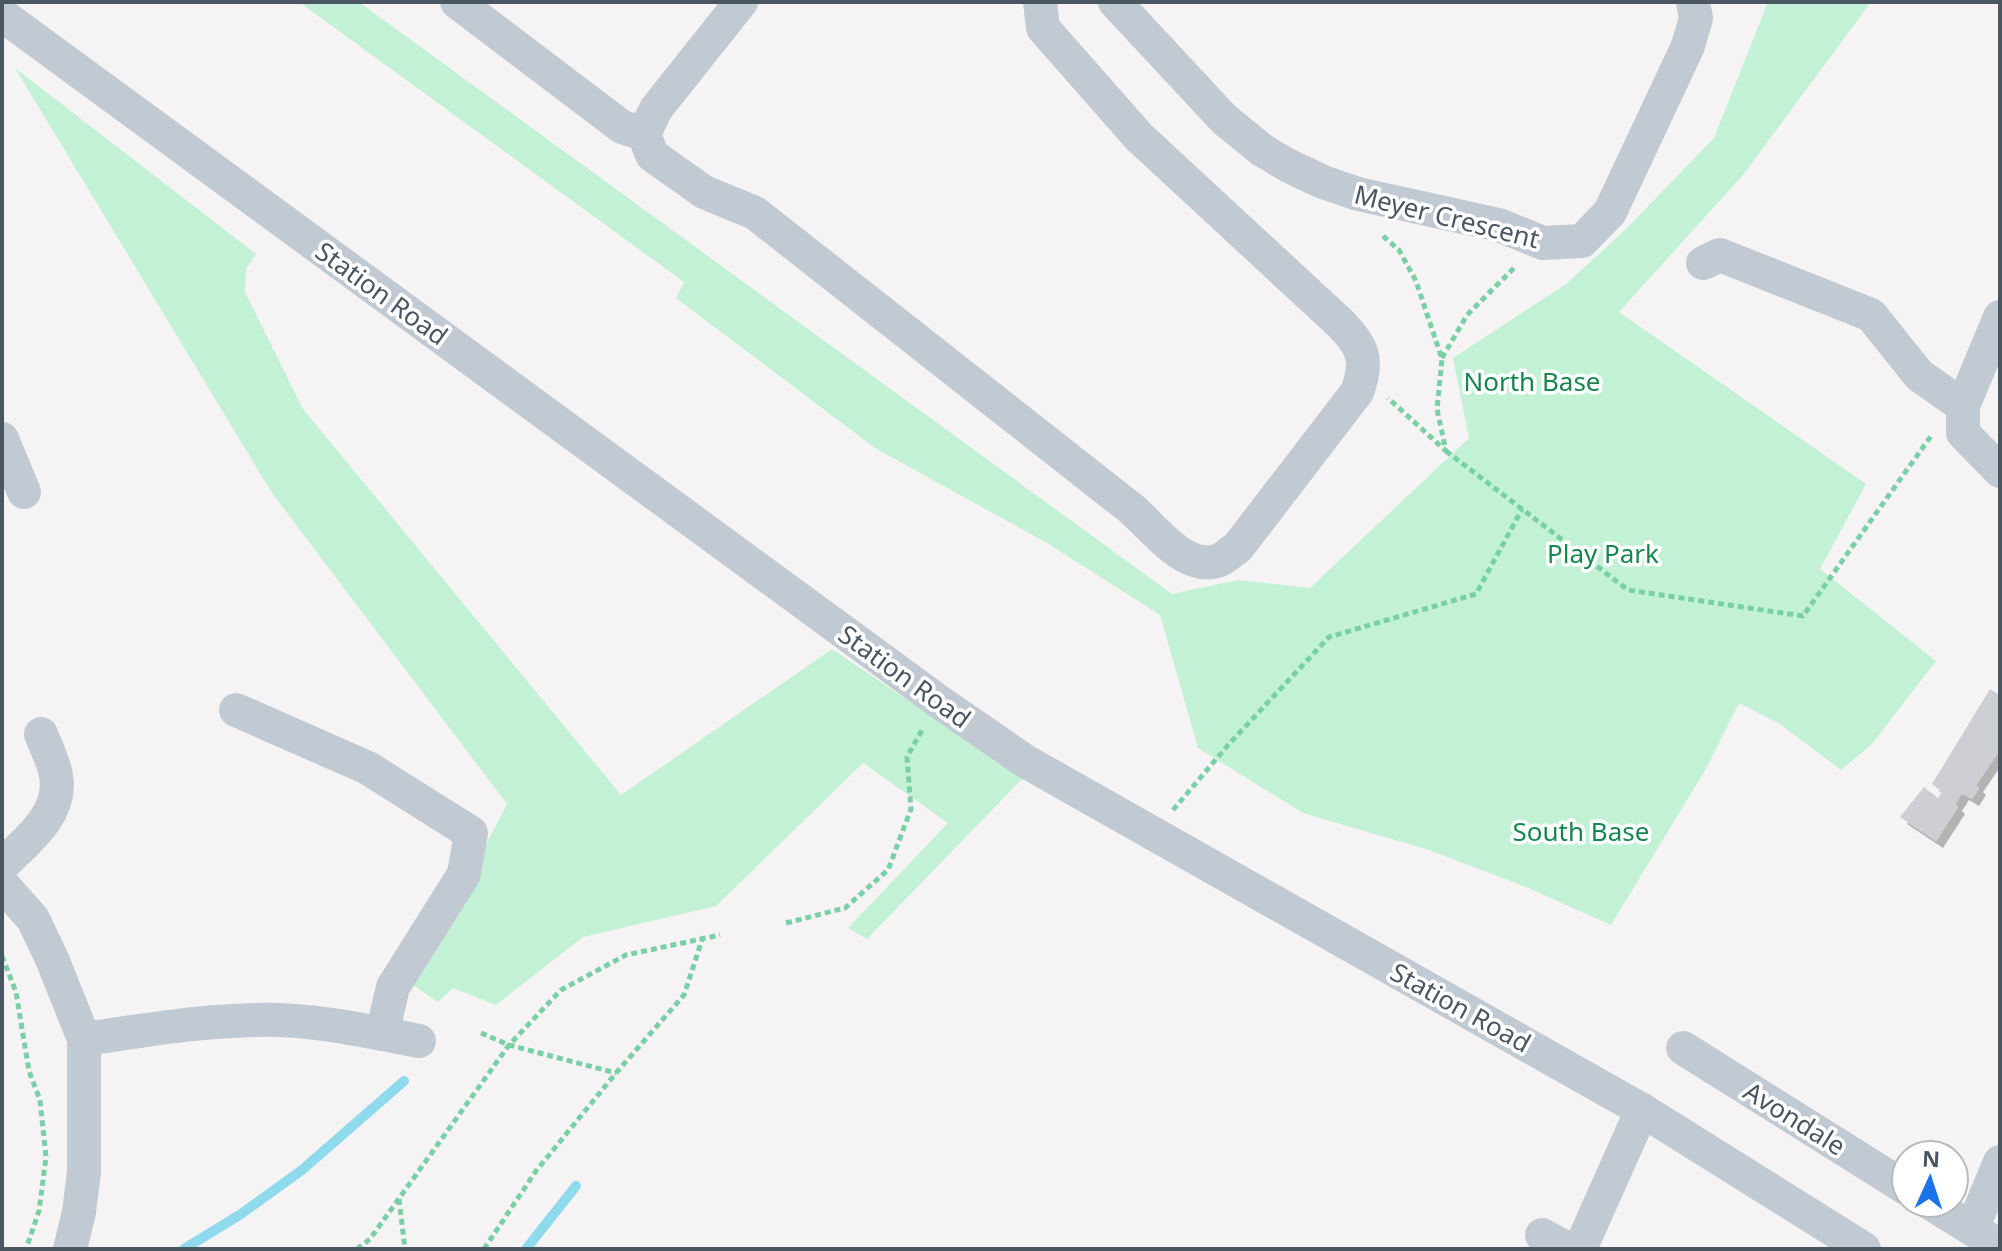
<svg xmlns="http://www.w3.org/2000/svg" width="2002" height="1251" font-family="'Noto Sans',sans-serif">
<style>
.green{fill:#c3f1d5}
.lines{fill:none;stroke-linecap:round;stroke-linejoin:round}
.stream{stroke:#90daee;stroke-width:10}
.building{fill:#cdcfd5;filter:url(#shadow)}
.path{stroke:#7ad0a6;stroke-width:5;stroke-dasharray:6 4;stroke-linecap:butt}
.minor{stroke:#c1cad2;stroke-width:34}
.labels{text-anchor:middle;dominant-baseline:central;stroke-width:7;stroke-linejoin:round;paint-order:stroke}
.street-label{font-size:26px;fill:#4a5661;stroke:#fff}
.park-label{font-size:26px;fill:#17864f;stroke:#fff}
</style>
<defs>
<filter id="shadow"><feDropShadow dx="7" dy="7" stdDeviation="0" flood-color="#0004"/></filter>
</defs>
<rect width="100%" height="100%" fill="#f5f3f3"/>
<g class="green">
<polygon points="299,2 359,2 1172,594 1238,580 1310,588 1469,438 1453,358 1566,284 1625,230 1714,138 1768,2 1871,2 1743,175 1619,312 1866,484 1820,569 1936,661 1872,744 1841,770 1780,724 1739,703 1707,767 1611,925 1521,885 1429,850 1303,813 1198,748 1160,615 1047,543 875,448 676,298 684,282"/>
<polygon points="15,68 256,254 246,269 245,292 303,409 621,795 832,649 1023,778 867,939 848,928 948,823 863,763 716,906 583,937 496,1005 453,988 438,1002 413,985 507,804 272,493"/>
</g>
<g class="lines">
<g class="stream">
<polyline points="184,1249 241,1214 302,1170 404,1081"/>
<polyline points="526,1249 576,1186"/>
</g>
</g>
<polygon class="building" points="1990,689 2000,695 2000,750 1976,785 1979,788 1972,799 1962,793 1955,804 1958,807 1936,841 1900,817 1924,787 1938,798 1942,792 1932,784"/>
<g class="lines">
<g class="path">
<polyline points="1383,236 1399,250 1416,281 1442,359 1437,409 1446,451 1388,398"/>
<polyline points="1442,358 1467,315 1515,267"/>
<polyline points="1446,451 1628,590 1803,616 1931,436"/>
<polyline points="1173,810 1229,744 1329,637 1476,594 1522,509"/>
<polyline points="786,923 845,908 888,870 911,809 907,757 922,730"/>
<polyline points="2,956 16,992 29,1071 40,1100 46,1157 39,1211 26,1249"/>
<polyline points="481,1033 509,1045 616,1073"/>
<polyline points="399,1199 405,1249"/>
<polyline points="357,1249 370,1239 509,1045 561,990 626,955 720,935"/>
<polyline points="484,1249 536,1171 616,1073 684,995 702,940"/>
</g>
<g class="minor">
<polyline points="457,2 622,127 644,134"/>
<path d="M741,2l-85,107 -12,25 8,21 52,37 51,21 378,297c20,18 52,61 84,51 7,-2 15,-10 21,-14l119,-155c12,-32 6,-46 -17,-69l-201,-186 -96,-109 -3,-26"/>
<polyline points="1115,2 1224,119 1262,150 1289,166 1323,182 1358,194 1499,225 1543,243 1582,241 1610,212 1688,46 1696,18 1693,2"/>
<polyline points="2,15 938,701 1025,761 1642,1110 1864,1249"/>
<polyline points="1703,263 1720,255 1871,315 1919,375 1963,406"/>
<polyline points="2000,317 1963,406 1963,433 2000,471"/>
<polyline points="2,439 24,492"/>
<polyline points="236,710 368,768 471,833 464,874 393,987 382,1034"/>
<path d="M2,865c24,-23 61,-51 54,-89 -2,-14 -10,-29 -15,-42"/>
<polyline points="2,884 33,919 52,959 84,1039 84,1172 79,1212 70,1249"/>
<path d="M84,1039c64,-9 131,-21 196,-19 47,2 93,12 139,21"/>
<polyline points="1683,1048 1906,1188"/>
<polyline points="1930,1203 2000,1246"/>
<polyline points="1972,1229 2000,1162"/>
<polyline points="1542,1235 1568,1249"/>
<polyline points="1580,1249 1642,1110"/>
</g>
</g>
<g class="labels">
<g class="street-label">
<text transform="translate(1447 216) rotate(14)">Meyer Crescent</text>
<text transform="translate(382 293) rotate(36)">Station Road</text>
<text transform="translate(905 676) rotate(36)">Station Road</text>
<text transform="translate(1461 1007) rotate(29)">Station Road</text>
<text transform="translate(1795 1118) rotate(32)">Avondale</text>
</g>
<g class="park-label">
<text x="1532" y="381">North Base</text>
<text x="1603" y="553">Play Park</text>
<text x="1581" y="831">South Base</text>
</g>
</g>
<rect width="2002" height="1251" fill="none" stroke="#4a5661" stroke-width="8"/>
<g transform="translate(1930 1179) rotate(3)"><circle r="38" fill="#ffffff" stroke="#b7bbc0" stroke-width="2"/>
<path d="M0-6L14 30L0 20L-14 30Z" fill="#1a73e8"/>
<text y="-12" font-size="22" font-weight="bold" text-anchor="middle" fill="#4a5661">N</text>
</g>
</svg>
